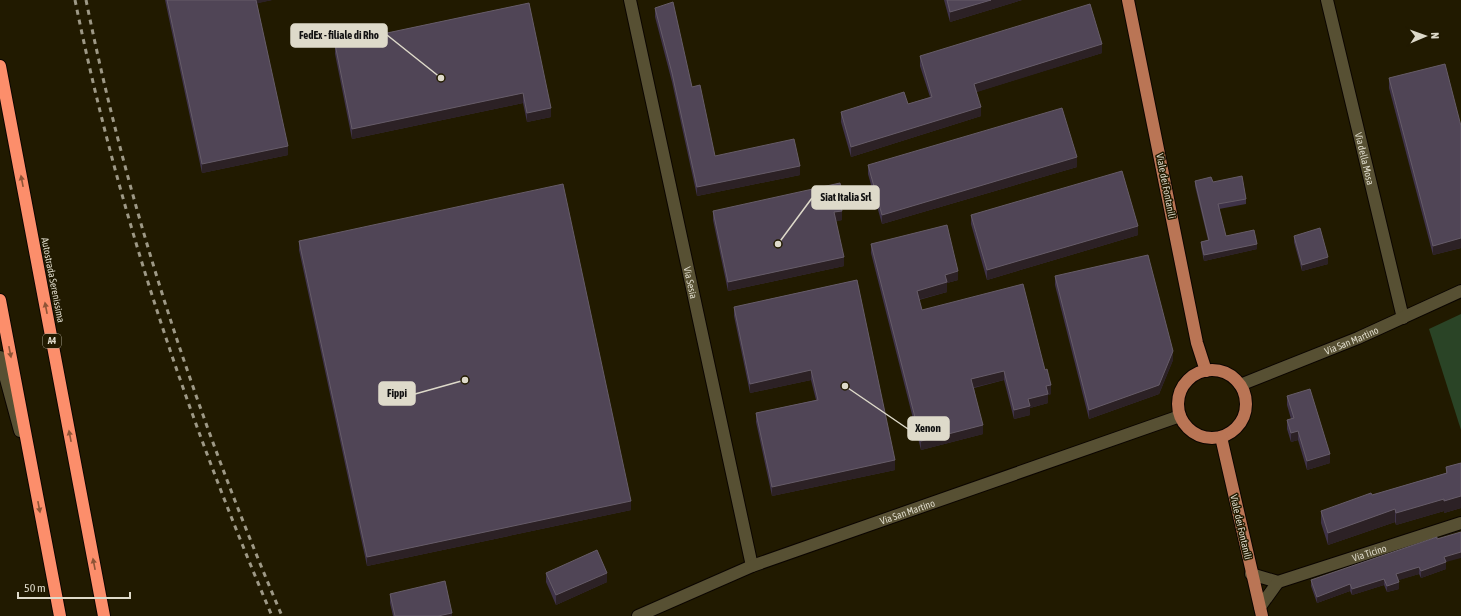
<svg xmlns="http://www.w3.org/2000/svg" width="1461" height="616" font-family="'Asap Condensed',sans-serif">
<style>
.green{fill:#2a4426}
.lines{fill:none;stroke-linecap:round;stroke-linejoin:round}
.minor-casing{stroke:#0b0500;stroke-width:14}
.major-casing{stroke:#0b0500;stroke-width:14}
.highway-casing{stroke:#0b0500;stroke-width:14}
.minor{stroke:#575033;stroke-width:12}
.major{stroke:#ba7555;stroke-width:12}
.highway{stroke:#fc8e6b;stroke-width:12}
.rail{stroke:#9e9986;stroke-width:3;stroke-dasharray:5 5;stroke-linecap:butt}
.wall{fill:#3f3348}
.shaded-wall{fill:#2c2125}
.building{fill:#504556;stroke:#665c68}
.oneway{fill:#8e5436}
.labels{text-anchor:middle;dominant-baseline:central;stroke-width:3;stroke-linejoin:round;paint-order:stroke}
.shield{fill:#211a00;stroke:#a5a08d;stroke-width:1}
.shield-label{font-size:9px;font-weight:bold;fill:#dedaca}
.street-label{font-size:10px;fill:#dedaca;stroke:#211a00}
.leader{fill:none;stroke:#dedaca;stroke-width:1.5}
.callout-dot{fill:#dedaca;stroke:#211a00;stroke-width:1.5}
.callout{fill:#dedaca;stroke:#dedaca;stroke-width:1.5}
.callout-label{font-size:11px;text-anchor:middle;font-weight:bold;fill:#111}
</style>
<rect width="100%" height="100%" fill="#211a00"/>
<polygon class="green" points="1461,314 1461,430 1429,329"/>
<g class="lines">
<g class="minor-casing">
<g id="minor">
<path id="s1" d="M630,0l122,566"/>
<path id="s2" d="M1327,0l76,318"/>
<polyline points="0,357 20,431"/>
<path id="s3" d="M1240,385l118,-47 103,-47"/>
<path id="s4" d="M1251,574l27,8 183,-59"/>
<polyline points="1260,607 1278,582"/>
<path id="s5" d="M638,616l114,-50 428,-150"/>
</g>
</g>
<g class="major-casing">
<g id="major">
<polyline points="1128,0 1197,343 1206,371"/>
<circle cx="1212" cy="404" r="34"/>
<polyline points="1221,437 1262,616"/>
</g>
</g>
<g class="highway-casing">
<g id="highway">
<polyline points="0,66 104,616"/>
<polyline points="0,300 60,616"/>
</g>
</g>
<use href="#minor" class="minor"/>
<use href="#major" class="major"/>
<use href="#highway" class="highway"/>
<g class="rail">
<path d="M75,0c43,212 112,417 197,616"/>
<path d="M86,0c43,212 111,417 196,616"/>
</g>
</g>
<g class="wall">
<polygon points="165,0 272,0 257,3 288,155 202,173"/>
<polygon points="944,0 1022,0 950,22"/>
<polygon points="529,3 551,117 527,122 523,103 352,139 335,54 335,44"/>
<polygon points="655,8 692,87 715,156 800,175 697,196 672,82 655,17"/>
<polygon points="1102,53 976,92 981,116 851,157 841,122 841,112 908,104 930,97 920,66 920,56"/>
<polygon points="1389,78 1461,126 1461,248 1433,255 1389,88"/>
<polygon points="868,165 1077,167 882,224 868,174"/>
<polygon points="1195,181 1213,182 1246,199 1246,204 1219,209 1226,236 1257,249 1204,261 1201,247 1201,242 1208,240 1195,186"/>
<polygon points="841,205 842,220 836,221 844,266 728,291 713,220 713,211 843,205"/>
<polygon points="971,215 1138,235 987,280 971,224"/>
<polygon points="1294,236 1328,264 1302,271 1294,242"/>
<polygon points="299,241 631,510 367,566 299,250"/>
<polygon points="871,244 958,280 947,283 947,292 919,300 922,310 1045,370 1051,394 1048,395 1048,403 1030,408 1030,415 1014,419 1004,380 974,388 983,434 921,450 871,253"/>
<polygon points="1055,276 1173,360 1159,394 1089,419 1055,285"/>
<polygon points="857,280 895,470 772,496 756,422 756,413 816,400 811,380 750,393 734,316 734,307"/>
<polygon points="1287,396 1330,463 1307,470 1298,440 1291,442 1287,429 1287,420 1291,419 1287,405"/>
<polygon points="1461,463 1461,508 1444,513 1444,511 1396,525 1395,522 1328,545 1321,523 1321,511 1372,495 1446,473 1446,467"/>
<polygon points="1446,562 1446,569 1421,578 1419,574 1398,580 1399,589 1387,592 1384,585 1352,595 1350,591 1317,603 1311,586 1311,580"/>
<polygon points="546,573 607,582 556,605 546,582"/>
<polygon points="390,594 452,616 393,616 390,603"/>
</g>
<g class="shaded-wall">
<polygon points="255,0 272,0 255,4"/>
<polygon points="991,0 1022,0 950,22 950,12"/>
<polygon points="1102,44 1102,53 974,93 974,84"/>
<polygon points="523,93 523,103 352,139 352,129"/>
<polygon points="981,107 981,116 851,157 851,147"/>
<polygon points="551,108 551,117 527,122 527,113"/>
<polygon points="288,146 288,155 202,173 202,164"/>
<polygon points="1077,157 1077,167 882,224 882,215"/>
<polygon points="800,166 800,175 697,196 697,187"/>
<polygon points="843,195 843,205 839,206 839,196"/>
<polygon points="842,211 842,220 834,222 834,212"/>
<polygon points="1138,226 1138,235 987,280 987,270"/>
<polygon points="1461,238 1461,248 1433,255 1433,246"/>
<polygon points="1257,244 1257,249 1204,261 1204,255"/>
<polygon points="844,257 844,266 728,291 728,282"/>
<polygon points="1328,257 1328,264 1302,271 1302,265"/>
<polygon points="958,271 958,280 947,283 947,292 917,300 917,291 945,275"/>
<polygon points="1173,351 1173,360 1159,394 1089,419 1089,410"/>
<polygon points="811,370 811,380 750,393 750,384"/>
<polygon points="1004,371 1004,380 971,388 971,379"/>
<polygon points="1051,385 1051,394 1048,395 1048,403 1030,408 1030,415 1014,419 1014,410 1046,386"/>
<polygon points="983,425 983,434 921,450 921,441"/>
<polygon points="1298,431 1298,440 1291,442 1291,433"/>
<polygon points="1330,454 1330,463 1307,470 1307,461"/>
<polygon points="895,460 895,470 772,496 772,487"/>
<polygon points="1461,496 1461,508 1444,513 1444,501"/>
<polygon points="1444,499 1444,511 1396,525 1396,513"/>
<polygon points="631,501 631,510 367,566 367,557"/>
<polygon points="1395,509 1395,522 1328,545 1328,533"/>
<polygon points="1461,552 1461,558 1446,562 1446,569 1421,578 1421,571 1444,557"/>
<polygon points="1419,567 1419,574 1396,581 1396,574"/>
<polygon points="607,573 607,582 556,605 556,595"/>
<polygon points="1384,579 1384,585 1352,595 1352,589"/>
<polygon points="1399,582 1399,589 1387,592 1387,586"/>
<polygon points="1350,584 1350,591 1317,603 1317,597"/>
<polygon points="452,613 452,616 438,616"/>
</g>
<g class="building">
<polygon points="167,0 256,0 288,146 202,164"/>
<polygon points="947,0 991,0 950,12"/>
<polygon points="673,2 692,87 700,85 715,156 794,139 800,166 697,187 672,73 655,8"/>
<polygon points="529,3 551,108 527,113 523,93 352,129 335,44"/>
<polygon points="1090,4 1102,44 974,84 981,107 851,147 841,112 904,92 908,104 932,97 920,56"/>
<polygon points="1445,64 1461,126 1461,238 1433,246 1389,78"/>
<polygon points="1062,108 1077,157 882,215 868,165"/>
<polygon points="1122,171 1138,226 987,270 971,215"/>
<polygon points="1242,176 1246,199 1218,204 1226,236 1254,230 1257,244 1204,255 1201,242 1209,240 1195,181 1211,177 1213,182"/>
<polygon points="840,183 843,195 839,196 842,211 834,212 844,257 728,282 713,211"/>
<polygon points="563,184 631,501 367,557 299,241"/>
<polygon points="947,225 958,271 945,275 947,282 917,291 922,310 1023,284 1045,370 1047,369 1051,385 1046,386 1048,394 1028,399 1030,406 1014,410 1004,371 971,379 983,425 921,441 871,244"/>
<polygon points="1320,228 1328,257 1302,265 1294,236"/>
<polygon points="1148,255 1173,351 1159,385 1089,410 1055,276"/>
<polygon points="857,280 895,460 772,487 756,413 818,400 811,370 750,384 734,307"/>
<polygon points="1310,389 1330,454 1307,461 1298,431 1291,433 1287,420 1294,418 1287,396"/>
<polygon points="1461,463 1461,496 1444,501 1444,499 1396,513 1395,509 1328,533 1321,511 1371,493 1372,495 1447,473 1446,467"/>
<polygon points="1461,532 1461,552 1444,557 1446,562 1421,571 1419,567 1396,574 1399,582 1387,586 1384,579 1352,589 1350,584 1317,597 1311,580 1437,537 1437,539"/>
<polygon points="597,550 607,573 556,595 546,573"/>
<polygon points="445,581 452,613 438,616 395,616 390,594"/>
</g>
<defs><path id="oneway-solid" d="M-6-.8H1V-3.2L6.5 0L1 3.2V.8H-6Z"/></defs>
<g class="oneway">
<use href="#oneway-solid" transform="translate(22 181) rotate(-101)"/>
<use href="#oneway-solid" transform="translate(46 308) rotate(-101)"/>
<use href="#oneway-solid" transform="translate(10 352) rotate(79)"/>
<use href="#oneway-solid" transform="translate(70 436) rotate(-101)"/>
<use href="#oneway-solid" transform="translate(39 507) rotate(79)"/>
<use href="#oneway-solid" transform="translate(94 564) rotate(-101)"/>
</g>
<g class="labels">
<rect class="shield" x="43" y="334" width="18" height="14" rx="3"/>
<g class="shield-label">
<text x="52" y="341">A4</text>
</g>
<g class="street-label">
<text stroke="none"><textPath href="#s2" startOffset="163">Via della Mosa</textPath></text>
<text transform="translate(1166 186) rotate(79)">Viale dei Fontanili</text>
<text transform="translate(53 280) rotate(79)">Autostrada Serenissima</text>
<text stroke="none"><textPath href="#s1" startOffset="289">Via Sesia</textPath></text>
<text stroke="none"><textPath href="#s3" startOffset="120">Via San Martino</textPath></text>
<text stroke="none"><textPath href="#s5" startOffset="289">Via San Martino</textPath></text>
<text transform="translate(1241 527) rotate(77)">Viale dei Fontanili</text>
<text stroke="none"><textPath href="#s4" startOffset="124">Via Ticino</textPath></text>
</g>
</g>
<path class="leader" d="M441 78L387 35M778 244L812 198M465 380L415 394M845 386L908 429"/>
<g class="callout-dot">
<circle cx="441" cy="78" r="4"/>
<circle cx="778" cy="244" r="4"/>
<circle cx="465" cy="380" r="4"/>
<circle cx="845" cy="386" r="4"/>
</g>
<g class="callout">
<rect x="291" y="24" width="96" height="23" rx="4"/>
<rect x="812" y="186" width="67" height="23" rx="4"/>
<rect x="379" y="382" width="36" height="23" rx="4"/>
<rect x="908" y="417" width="41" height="23" rx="4"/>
</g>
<g class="callout-label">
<text x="339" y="39">FedEx - filiale di Rho</text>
<text x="846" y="201">Siat Italia Srl</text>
<text x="397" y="397">Fippi</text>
<text x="928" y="432">Xenon</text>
</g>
<g transform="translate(1425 36) rotate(88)" stroke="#211a00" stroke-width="3" paint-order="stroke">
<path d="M0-3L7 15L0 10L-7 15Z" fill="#dedaca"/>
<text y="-6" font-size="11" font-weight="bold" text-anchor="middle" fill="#dedaca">N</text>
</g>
<path d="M18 592v6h112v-6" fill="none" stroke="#dedaca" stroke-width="2"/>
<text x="24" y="592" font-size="12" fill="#dedaca" stroke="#211a00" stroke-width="3" paint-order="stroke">50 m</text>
</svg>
